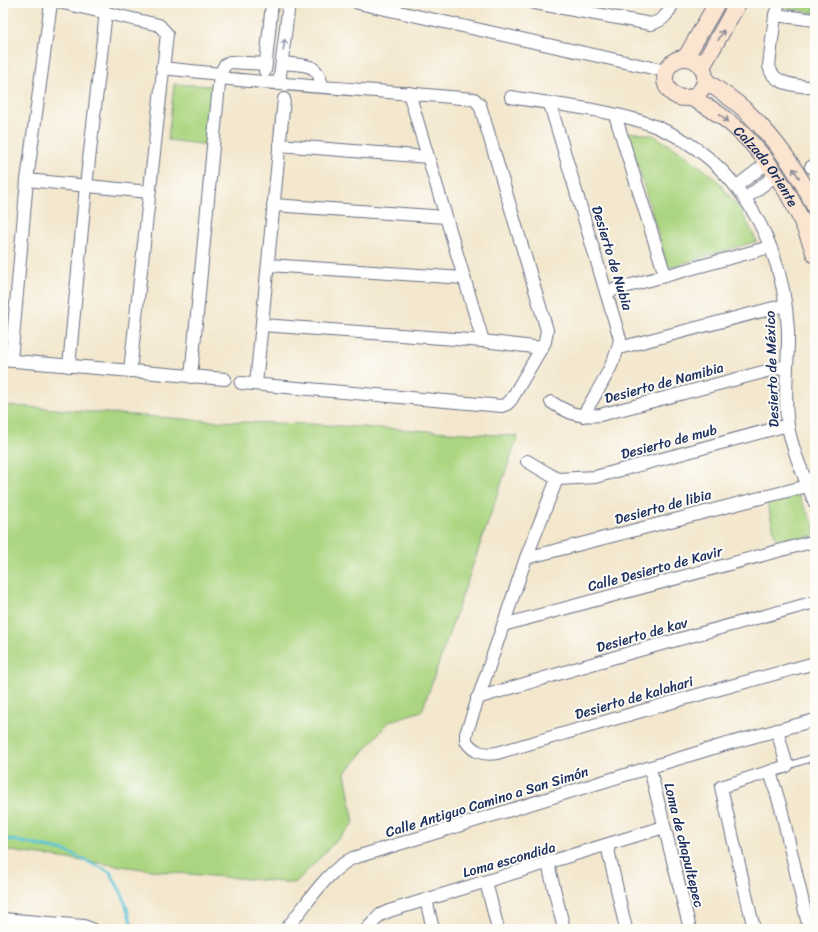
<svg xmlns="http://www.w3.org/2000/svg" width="818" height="932" font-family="Sriracha,sans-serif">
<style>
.green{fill:#abd580;stroke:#63826f}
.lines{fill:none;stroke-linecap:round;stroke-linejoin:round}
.stream{stroke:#5cc5d8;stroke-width:3}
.lane-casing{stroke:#676f85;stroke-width:8}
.street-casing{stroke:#676f85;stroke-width:14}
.secondary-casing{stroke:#676f85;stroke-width:18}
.lane{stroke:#fff;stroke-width:6}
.street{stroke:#fff;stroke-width:12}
.secondary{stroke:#fce5d0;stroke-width:16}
.oneway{stroke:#8c8a97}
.oneway2{stroke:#8d97ae}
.labels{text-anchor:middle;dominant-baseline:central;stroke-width:4;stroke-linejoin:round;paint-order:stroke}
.street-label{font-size:14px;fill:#1b2f5e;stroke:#fdfcf7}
</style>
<rect width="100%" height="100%" fill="#fdfcf7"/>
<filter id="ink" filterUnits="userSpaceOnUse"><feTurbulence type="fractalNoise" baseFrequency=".025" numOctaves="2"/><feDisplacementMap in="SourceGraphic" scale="8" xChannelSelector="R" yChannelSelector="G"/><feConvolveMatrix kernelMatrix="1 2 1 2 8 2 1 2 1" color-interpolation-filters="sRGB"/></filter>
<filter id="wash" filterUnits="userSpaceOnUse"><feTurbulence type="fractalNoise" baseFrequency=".012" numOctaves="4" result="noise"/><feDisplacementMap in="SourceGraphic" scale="16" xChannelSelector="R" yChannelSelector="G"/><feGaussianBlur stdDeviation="0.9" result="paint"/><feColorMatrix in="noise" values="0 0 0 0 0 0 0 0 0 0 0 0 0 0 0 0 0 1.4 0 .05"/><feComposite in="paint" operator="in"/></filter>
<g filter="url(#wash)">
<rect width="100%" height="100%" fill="#f3e7cd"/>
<g class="green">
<polygon points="787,3 815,3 815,13 784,8"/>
<polygon points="174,84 214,86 208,145 168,140"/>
<polygon points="628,132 653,135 684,154 716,179 741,211 757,241 668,268"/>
<polygon points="3,405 210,421 309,424 518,436 422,711 390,721 345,773 354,823 295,883 165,872 3,850"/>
<polygon points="798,495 815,527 815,535 777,544 767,503"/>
</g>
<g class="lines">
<polyline class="stream" points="3,838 65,851 110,872 123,896 131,922 130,929"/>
</g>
</g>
<g filter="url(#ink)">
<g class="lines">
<g class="lane-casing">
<polyline id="lane" points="787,766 815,757"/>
</g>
<g class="street-casing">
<g id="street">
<polyline points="63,3 159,25 167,34 130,371"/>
<polyline points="358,3 666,71"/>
<path d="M535,3l116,21c12,-3 17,-10 22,-21"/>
<path d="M779,3l-4,12 -6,51c4,20 29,19 46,22"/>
<polyline points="775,15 815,20"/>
<path d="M282,63c21,3 36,-2 40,23"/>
<polyline points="162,68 220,74"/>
<polyline points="265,71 272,3"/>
<path d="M220,78c85,9 169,13 254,21l6,6 67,225 -2,12 -34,58 -4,4 -5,2 -261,-23"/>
<polyline points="279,84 289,3"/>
<polyline points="409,93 483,341"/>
<path d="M511,97c45,8 105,13 146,30 81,33 126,116 131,202 1,32 -5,65 0,97 5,27 17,52 27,77"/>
<path d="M550,104l70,235c-4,25 -25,55 -37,77"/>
<polyline points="615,115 665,275"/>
<polyline points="279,145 428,157"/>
<polyline points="811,167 815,165"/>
<polyline points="27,180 149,192"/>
<polyline points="737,186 767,163"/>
<polyline points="746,198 776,175"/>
<polyline points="273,205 446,217"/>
<polyline points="268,265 464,278"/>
<polyline points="606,292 770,247"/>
<polyline points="262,325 483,341 542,348"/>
<polyline points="619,348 785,305"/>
<polyline points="3,360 225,379"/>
<polyline points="11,361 27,180 51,3"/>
<polyline points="69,366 86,186 106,12"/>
<polyline points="191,377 220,74 225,65 230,62 266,64"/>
<polyline points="256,384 284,99"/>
<path d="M551,402c19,12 26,15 49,13l186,-49"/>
<polyline points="527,461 557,479 595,477 788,425"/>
<path d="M557,479l-31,79 -60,176v7c8,12 18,14 31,12l186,-54 132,-36"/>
<polyline points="526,558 815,484"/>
<polyline points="503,625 815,541"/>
<polyline points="477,698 629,653 815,602"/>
<polyline points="650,769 690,929"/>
<polyline points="770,772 781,808 809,929"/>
<polyline points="607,845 626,929"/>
<polyline points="548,864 564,929"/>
<polyline points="486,882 498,929"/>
<polyline points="426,900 433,929"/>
<polyline points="3,919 84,926 92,929"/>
<path d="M286,929c19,-22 41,-59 67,-71l370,-113 92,-25"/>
<polyline points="367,929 380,915 389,911 664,827"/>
<polyline points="754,929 721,787 787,766 777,730"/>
</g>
</g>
<g class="secondary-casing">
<g id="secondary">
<polyline points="686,57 717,3"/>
<circle cx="685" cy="78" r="20"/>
<polyline points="702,67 738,3"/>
<path d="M706,81c12,9 27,18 39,29 29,27 53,61 70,97"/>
<path id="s1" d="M691,98c62,29 103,94 124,157"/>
</g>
</g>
<use href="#lane" class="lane"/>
<use href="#street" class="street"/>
<use href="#secondary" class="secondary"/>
</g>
<defs><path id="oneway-shaft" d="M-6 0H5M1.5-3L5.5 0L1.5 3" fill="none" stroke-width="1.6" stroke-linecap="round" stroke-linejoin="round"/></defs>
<g class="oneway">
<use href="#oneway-shaft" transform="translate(721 35) rotate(-62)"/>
<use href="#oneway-shaft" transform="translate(724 118) rotate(41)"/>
<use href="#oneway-shaft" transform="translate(796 173) rotate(-123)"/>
</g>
<use class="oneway2" href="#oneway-shaft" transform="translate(284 45) rotate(-83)"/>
</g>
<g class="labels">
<g class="street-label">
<text stroke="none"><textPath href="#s1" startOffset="103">Calzada Oriente</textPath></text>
<text transform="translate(612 258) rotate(73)">Desierto de Nubia</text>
<text transform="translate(772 369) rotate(-92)">Desierto de México</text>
<text transform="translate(664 383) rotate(-15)">Desierto de Namibia</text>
<text transform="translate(669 442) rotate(-15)">Desierto de mub</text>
<text transform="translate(663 507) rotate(-15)">Desierto de libia</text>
<text transform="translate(655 569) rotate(-15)">Calle Desierto de Kavir</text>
<text transform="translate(642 635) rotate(-16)">Desierto de kav</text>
<text transform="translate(634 698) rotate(-16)">Desierto de kalahari</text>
<text transform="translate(487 802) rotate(-17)">Calle Antiguo Camino a San Simón</text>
<text transform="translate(684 845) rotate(76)">Loma de chapultepec</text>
<text transform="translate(509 860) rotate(-16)">Loma escondida</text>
</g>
</g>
<rect width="818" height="932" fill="none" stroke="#fdfcf7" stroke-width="16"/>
</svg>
